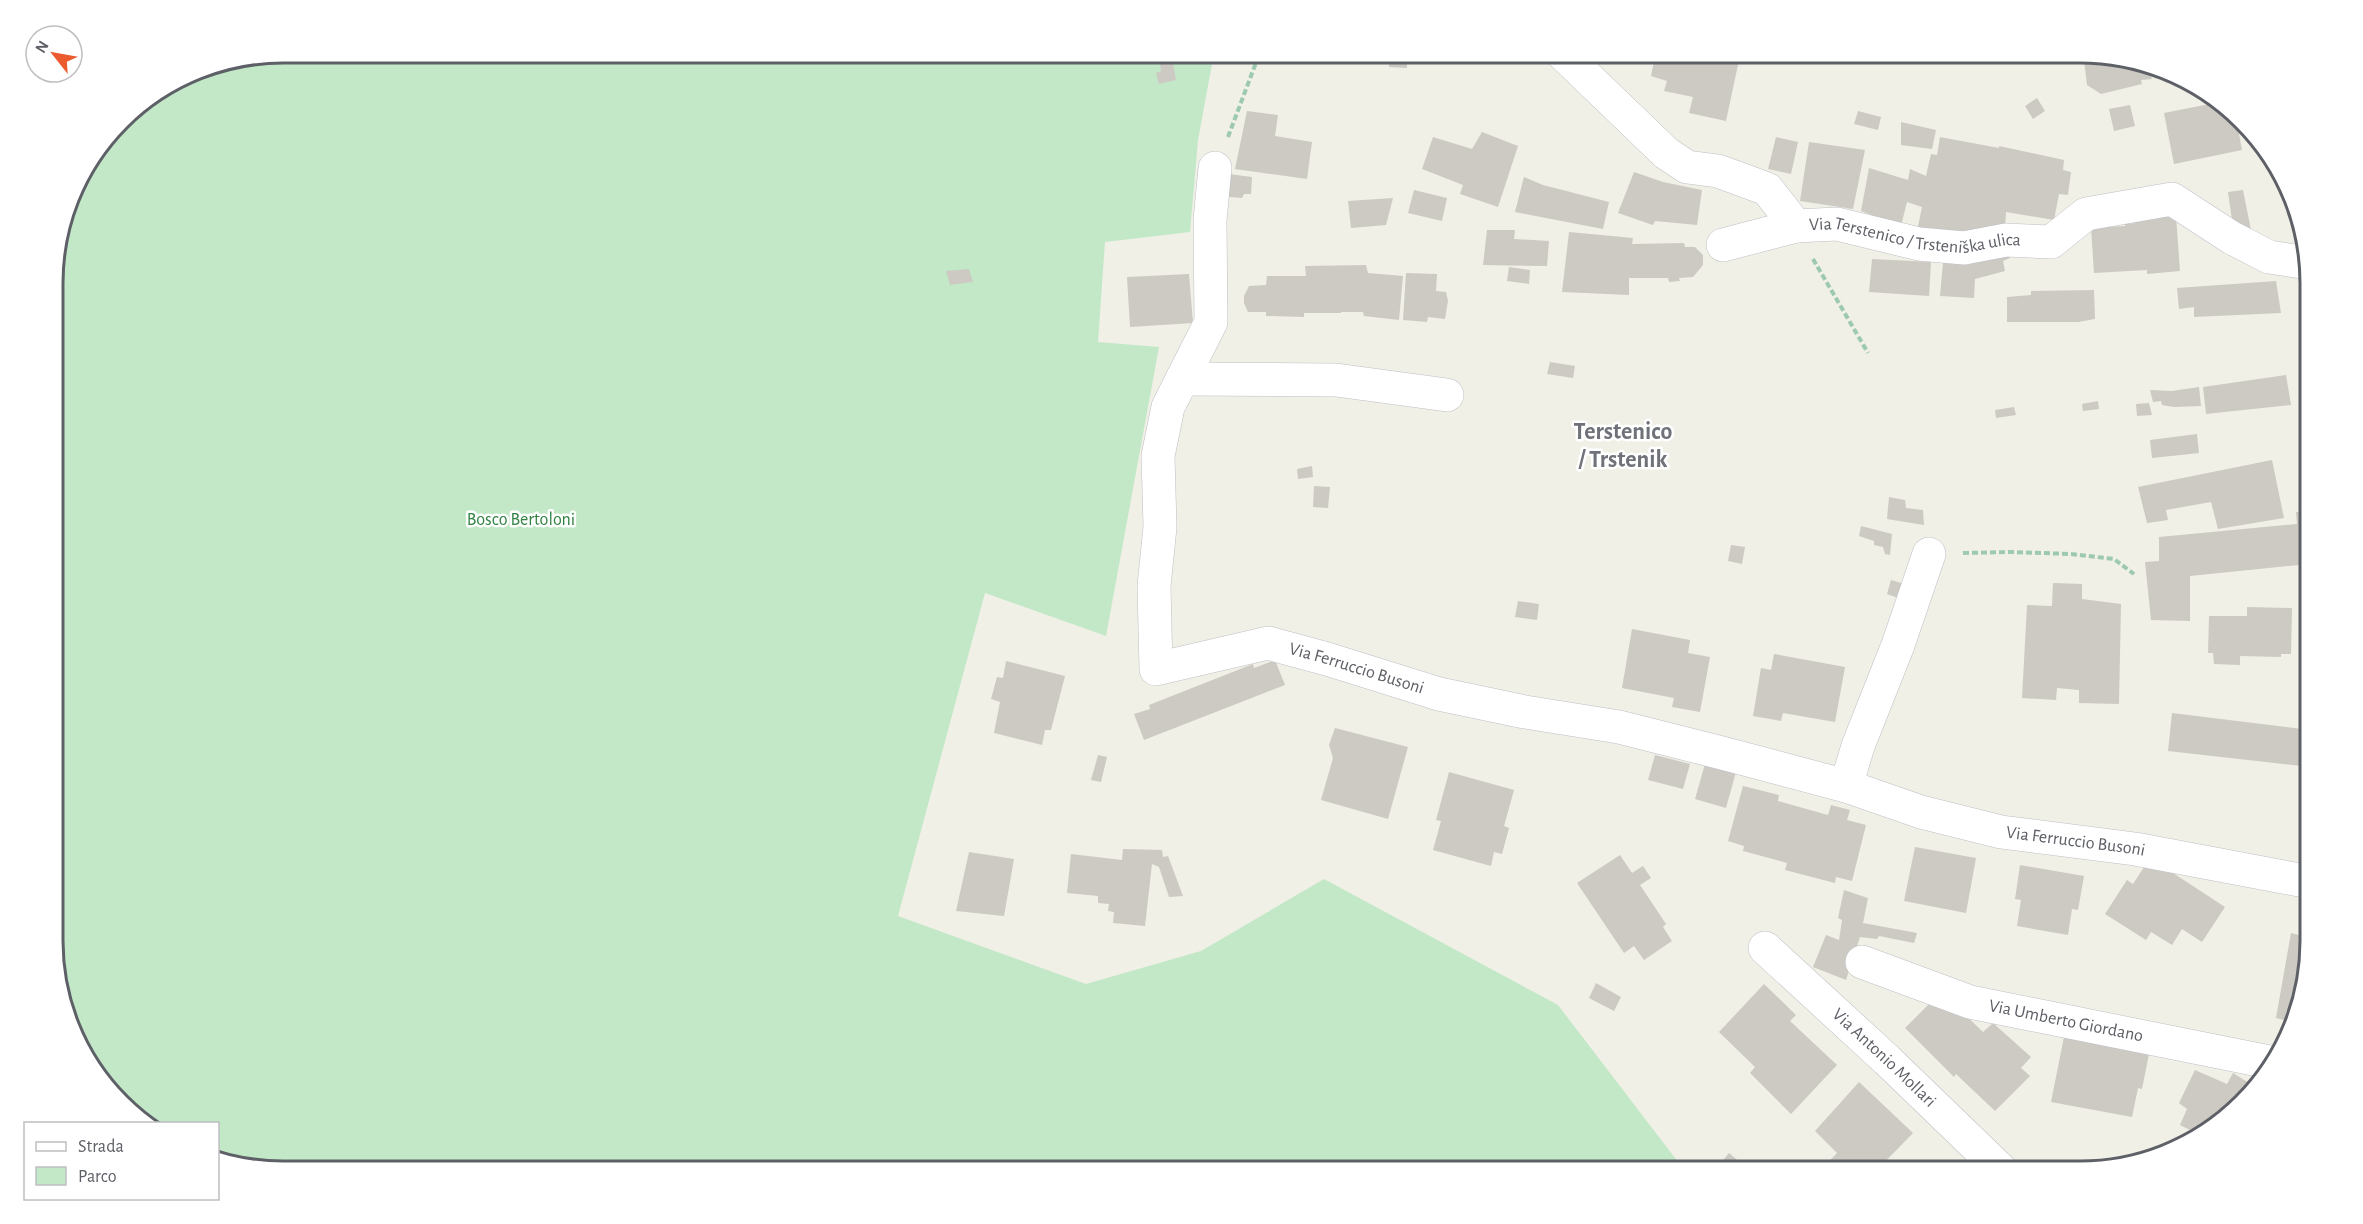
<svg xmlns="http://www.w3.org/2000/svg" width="2363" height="1224" font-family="'Alegreya Sans',sans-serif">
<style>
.green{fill:#c3e8c8}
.building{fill:#cccac3}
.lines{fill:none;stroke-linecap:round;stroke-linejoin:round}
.minor-casing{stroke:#bebfc5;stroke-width:34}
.path{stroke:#9cc9af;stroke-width:4;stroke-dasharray:6 3;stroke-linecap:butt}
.minor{stroke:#fff;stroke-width:33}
.labels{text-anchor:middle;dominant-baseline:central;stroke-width:5;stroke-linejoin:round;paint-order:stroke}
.street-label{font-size:18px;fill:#5e6067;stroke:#fff}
.park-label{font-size:18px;fill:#328242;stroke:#fff}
.district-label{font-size:24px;font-weight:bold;fill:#6f7279;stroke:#fff}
.rim{fill:none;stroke:#5e6067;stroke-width:3}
</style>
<rect width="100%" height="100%" fill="#f0f0e6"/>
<polygon class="green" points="283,53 1214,53 1198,140 1190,232 1105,242 1098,342 1159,347 1106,636 985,593 898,916 1086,984 1201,951 1324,879 1558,1005 1685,1171 283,1171 218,1156 218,1124 144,1123 131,1115 91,1070 55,972 53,267 76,181 131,110 195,70"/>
<g class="building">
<polygon points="1656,52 1718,52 1717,55 1739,60 1726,121 1689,113 1693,97 1664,91 1667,81 1651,76"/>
<polygon points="2083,53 2167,73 2151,76 2152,79 2141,80 2142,84 2101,94 2087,85"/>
<polygon points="1390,54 1407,54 1407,68 1389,67"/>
<polygon points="1167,55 1169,64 1173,63 1176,80 1159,84 1156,73 1161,71 1159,56"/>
<polygon points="2037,98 2045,111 2033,119 2025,106"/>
<polygon points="2220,102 2235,113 2242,150 2174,164 2164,113"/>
<polygon points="2130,105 2135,126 2114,131 2109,109"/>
<polygon points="1247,111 1278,115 1275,136 1312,142 1307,179 1235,169"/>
<polygon points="1858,111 1881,117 1878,130 1854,124"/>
<polygon points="1901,122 1936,130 1932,149 1901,145"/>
<polygon points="1482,132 1518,146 1498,207 1460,194 1463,185 1422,169 1433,137 1472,149"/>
<polygon points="1776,137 1798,142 1791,174 1768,169"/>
<polygon points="1940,137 1999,148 1999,146 2064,160 2063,170 2071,172 2068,195 2059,194 2054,220 2006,212 2005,230 1956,233 1917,231 1922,207 1907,202 1901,226 1861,211 1869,168 1908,180 1910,169 1926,176 1931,154 1937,155"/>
<polygon points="1809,142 1865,150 1853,209 1800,201"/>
<polygon points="1634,172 1663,182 1702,190 1697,225 1655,221 1653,225 1618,213"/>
<polygon points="1221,173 1252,177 1251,194 1244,194 1242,198 1218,196"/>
<polygon points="1524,177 1543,185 1609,202 1603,229 1515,212"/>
<polygon points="1414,190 1447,198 1442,221 1408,213"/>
<polygon points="2243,190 2251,230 2232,220 2228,192"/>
<polygon points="1393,198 1386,225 1351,228 1348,201"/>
<polygon points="2176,216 2180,271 2147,274 2147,270 2094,273 2091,228 2125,226 2125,224 2135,223 2134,219"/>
<polygon points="1487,230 1515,230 1514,239 1549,241 1547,266 1483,265"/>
<polygon points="1569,232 1633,238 1632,244 1684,243 1685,247 1695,247 1703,255 1703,265 1693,277 1679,278 1680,281 1669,282 1668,278 1629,278 1629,295 1562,292"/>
<polygon points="2006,248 2010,258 2003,261 2005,271 1975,279 1974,298 1940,296 1944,252"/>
<polygon points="1872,259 1931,262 1929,296 1869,292"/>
<polygon points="1366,265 1368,273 1403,276 1399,320 1364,316 1363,312 1341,312 1341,313 1304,313 1304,317 1266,316 1266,312 1248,312 1244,303 1244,296 1249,286 1266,285 1267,276 1306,276 1305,266"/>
<polygon points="1509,267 1530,270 1529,284 1507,281"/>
<polygon points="969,269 973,282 950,285 946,271"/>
<polygon points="1406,273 1437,274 1436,291 1446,292 1448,301 1445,319 1428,317 1427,322 1403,320"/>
<polygon points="1189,274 1193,323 1130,327 1127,277"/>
<polygon points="2276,281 2281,313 2194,317 2194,307 2179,309 2177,288"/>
<polygon points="2094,290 2095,319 2078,322 2007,322 2007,297 2031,295 2031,291"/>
<polygon points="1550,362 1575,366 1573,378 1547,374"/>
<polygon points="2286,375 2291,405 2206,414 2203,387"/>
<polygon points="2199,387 2201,406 2174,407 2162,405 2161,401 2153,402 2150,390 2172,391"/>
<polygon points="2098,401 2099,409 2083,411 2082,404"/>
<polygon points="2149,403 2152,415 2137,416 2136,404"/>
<polygon points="2014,407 2016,415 1996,418 1995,410"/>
<polygon points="2197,434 2199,453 2152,458 2150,440"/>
<polygon points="2309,456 2309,486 2304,486 2300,458"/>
<polygon points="2272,460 2284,518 2218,529 2211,502 2166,510 2168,520 2147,523 2138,487"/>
<polygon points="1312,466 1313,477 1298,479 1297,469"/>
<polygon points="1314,486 1330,487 1328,508 1313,507"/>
<polygon points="1889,497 1905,500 1906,508 1923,510 1924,525 1887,519"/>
<polygon points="2309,511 2309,564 2190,576 2190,621 2151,620 2145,562 2159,561 2159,537 2297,524 2296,512"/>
<polygon points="1861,526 1892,534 1890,555 1885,554 1883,547 1874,545 1874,541 1859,536"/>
<polygon points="1731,545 1745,547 1742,564 1728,561"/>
<polygon points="1891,580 1908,585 1904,600 1887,594"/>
<polygon points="2053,583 2082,584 2082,599 2121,604 2119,704 2079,703 2079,690 2057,688 2056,700 2022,698 2027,605 2052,606"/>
<polygon points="1518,601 1539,604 1537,620 1515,617"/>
<polygon points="2247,607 2292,608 2291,654 2281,654 2281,657 2240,656 2240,665 2214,664 2213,653 2208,653 2209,616 2247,616"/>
<polygon points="1632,629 1690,640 1688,653 1710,657 1700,712 1672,707 1674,698 1622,688"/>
<polygon points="1774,654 1845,667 1835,722 1783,713 1781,721 1753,716 1761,668 1771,670"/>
<polygon points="1275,660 1285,685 1144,740 1134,714 1150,709 1149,705 1253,664 1254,668"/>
<polygon points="1006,661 1065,676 1051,730 1045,730 1042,745 994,733 1000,702 991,699 997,677 1003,678"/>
<polygon points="2172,713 2310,730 2310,767 2168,751"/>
<polygon points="1335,728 1408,747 1388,819 1321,800 1333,758 1329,745"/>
<polygon points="1098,755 1107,757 1101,782 1091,780"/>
<polygon points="1655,755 1690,764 1683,789 1648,780"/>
<polygon points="1705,764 1736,772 1726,808 1695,799"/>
<polygon points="1449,772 1514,790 1504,826 1509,828 1502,854 1494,852 1491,866 1433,850 1441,821 1436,820"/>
<polygon points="1743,786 1779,795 1778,801 1828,815 1831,805 1850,810 1847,820 1866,825 1852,881 1836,877 1835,883 1785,870 1787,863 1743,851 1744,846 1728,841"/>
<polygon points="1915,847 1976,858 1966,913 1904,901"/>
<polygon points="1123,849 1162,850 1163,857 1168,856 1183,896 1169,897 1159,867 1152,864 1145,926 1113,923 1114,912 1108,911 1109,904 1098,903 1098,896 1067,893 1071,854 1122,860"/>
<polygon points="969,852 1014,859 1004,916 956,911"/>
<polygon points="1620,855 1632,873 1643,866 1651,878 1640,885 1666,924 1663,927 1672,941 1644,960 1634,946 1624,953 1577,883"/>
<polygon points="2150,858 2225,907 2202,942 2182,929 2172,945 2151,932 2146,940 2105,914 2127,880 2133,884"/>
<polygon points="2020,865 2084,876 2078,910 2072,909 2068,935 2017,926 2021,900 2015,899"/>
<polygon points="1844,890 1868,898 1863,923 1917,933 1914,943 1879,936 1877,939 1860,937 1846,980 1813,967 1826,935 1839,940 1842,920 1838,918"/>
<polygon points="2291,933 2310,938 2292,1022 2276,1018"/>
<polygon points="1596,983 1621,997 1614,1011 1589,998"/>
<polygon points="1764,984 1796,1015 1790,1021 1837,1065 1791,1114 1750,1073 1755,1067 1719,1032"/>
<polygon points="1936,997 1958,1008 1983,1032 1993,1023 2031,1057 2021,1068 2030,1076 1995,1111 1956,1074 1954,1077 1905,1028"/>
<polygon points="2065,1032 2149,1054 2142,1089 2138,1088 2132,1117 2051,1102"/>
<polygon points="2195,1070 2227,1084 2233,1073 2257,1088 2208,1133 2202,1136 2180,1125 2187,1109 2179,1103"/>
<polygon points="1859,1082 1913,1133 1876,1171 1820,1171 1837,1153 1815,1131"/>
<polygon points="1729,1153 1749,1170 1748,1171 1718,1171 1716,1169"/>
</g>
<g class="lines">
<g class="minor-casing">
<g id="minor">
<polyline points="1561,52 1666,153 1687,167 1718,171 1767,189 1796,226"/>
<path id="s1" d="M1215,168l-5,52 1,102 -43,85 -10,49 2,71 -6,59 2,83 112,-26 59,16 112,35 86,18 94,15 103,26 124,33 75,26 80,20 134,17 175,33"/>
<path id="s2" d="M1723,245l73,-19 41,-2 82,20 45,4 42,-8 45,2 35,-28 86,-15 60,39 37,19 39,6"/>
<polyline points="1182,379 1336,380 1447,395"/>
<polyline points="1846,786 1858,746 1898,645 1929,554"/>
<path id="s3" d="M1765,948l122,112 115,111"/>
<path id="s4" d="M1862,962l108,40 304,61"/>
</g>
</g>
<g class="path">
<polyline points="1228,137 1260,52"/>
<polyline points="1813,259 1868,353"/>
<polyline points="1963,553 2011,552 2071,554 2114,559 2134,574"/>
</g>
<use href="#minor" class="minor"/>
</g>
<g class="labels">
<g class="street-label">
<text stroke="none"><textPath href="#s2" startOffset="196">Via Terstenico / Trsteniška ulica</textPath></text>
<text stroke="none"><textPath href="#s1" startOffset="720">Via Ferruccio Busoni</textPath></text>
<text stroke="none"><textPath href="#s1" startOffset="1461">Via Ferruccio Busoni</textPath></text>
<text stroke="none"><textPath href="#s4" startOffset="213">Via Umberto Giordano</textPath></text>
<text stroke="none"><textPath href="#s3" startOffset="162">Via Antonio Mollari</textPath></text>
</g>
<g class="park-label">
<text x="521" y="520">Bosco Bertoloni</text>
</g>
<g class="district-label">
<text x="1623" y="432">Terstenico<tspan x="1623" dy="28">/ Trstenik</tspan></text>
</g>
</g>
<path d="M0 0H2363V1224H0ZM283 63H2080A220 220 0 0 1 2300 283V941A220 220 0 0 1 2080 1161H283A220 220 0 0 1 63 941V283A220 220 0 0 1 283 63Z" fill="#fff" fill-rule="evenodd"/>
<path class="rim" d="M283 63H2080A220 220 0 0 1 2300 283V941A220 220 0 0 1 2080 1161H283A220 220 0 0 1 63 941V283A220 220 0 0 1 283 63Z"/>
<rect x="24" y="1122" width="195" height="78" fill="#ffffff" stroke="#bfbfc2" stroke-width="1.5"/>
<rect x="36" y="1142" width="30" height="9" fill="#ffffff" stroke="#bfbfc2" stroke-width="1.5"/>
<text x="78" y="1152" font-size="18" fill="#5e6067">Strada</text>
<rect x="36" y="1167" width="30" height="18" fill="#c3e8c8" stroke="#bfbfc2" stroke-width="1.5"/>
<text x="78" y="1182" font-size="18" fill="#5e6067">Parco</text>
<g transform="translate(54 54) rotate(301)"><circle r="28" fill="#ffffff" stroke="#bfbfc2" stroke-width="1.5"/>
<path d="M0-4.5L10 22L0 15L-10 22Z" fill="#ec5b30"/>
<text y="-9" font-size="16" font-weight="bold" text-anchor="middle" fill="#5e6067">N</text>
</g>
</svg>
